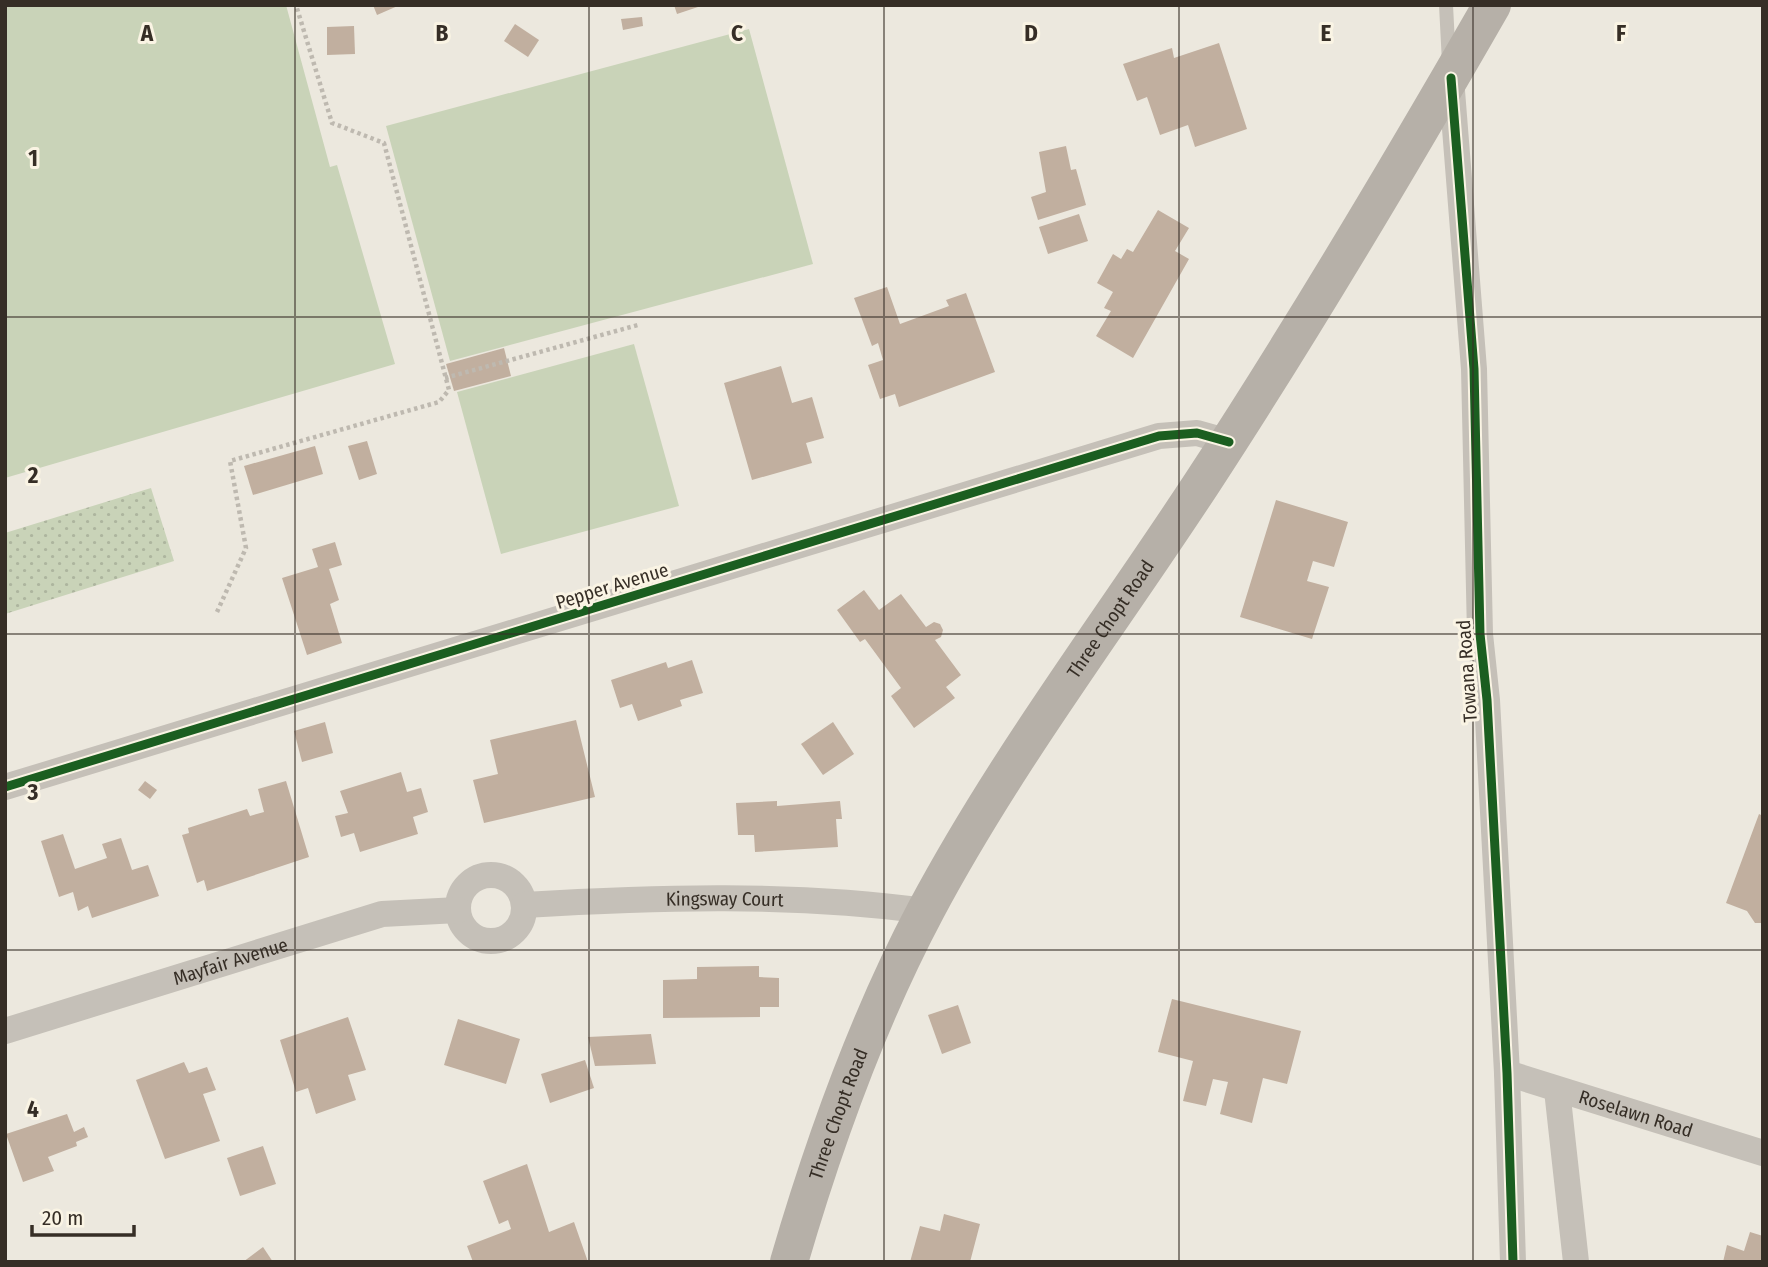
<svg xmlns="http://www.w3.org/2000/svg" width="1768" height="1267" font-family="'Fira Sans Condensed',sans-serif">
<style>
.grass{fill:url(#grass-dots)}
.garden{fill:#c9d3b8}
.building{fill:#c1af9f}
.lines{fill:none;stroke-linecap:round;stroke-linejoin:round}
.path{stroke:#beb9b0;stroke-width:4.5;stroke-dasharray:3.5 3.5;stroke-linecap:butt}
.service{stroke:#c5c0b8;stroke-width:14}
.minor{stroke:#c5c0b8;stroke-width:26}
.secondary{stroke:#b6b0a8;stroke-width:38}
.cycleway-casing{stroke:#faf4e4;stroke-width:13}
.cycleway{stroke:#1b5e20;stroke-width:9}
.grid{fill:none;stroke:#362e26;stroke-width:2;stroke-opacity:0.55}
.labels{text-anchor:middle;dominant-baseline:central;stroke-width:6;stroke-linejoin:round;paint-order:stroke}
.street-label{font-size:19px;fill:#362e26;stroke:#faf4e4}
.grid-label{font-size:23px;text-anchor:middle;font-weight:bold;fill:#362e26;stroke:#faf4e4;stroke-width:6;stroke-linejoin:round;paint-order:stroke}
</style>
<defs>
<pattern id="grass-dots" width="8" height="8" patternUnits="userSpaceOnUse" patternTransform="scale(1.75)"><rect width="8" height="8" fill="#c9d3b8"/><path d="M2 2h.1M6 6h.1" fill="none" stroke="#adb59e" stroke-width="1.8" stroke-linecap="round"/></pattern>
</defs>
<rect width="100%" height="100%" fill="#ece8de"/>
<polygon class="grass" points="151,488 174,561 5,614 5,533"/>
<g class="garden">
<polygon points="5,5 286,5 330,167 337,165 395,364 5,478"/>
<polygon points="749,29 813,264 450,361 386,126"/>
<polygon points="634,344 679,506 501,554 457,392"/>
</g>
<g class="building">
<polygon points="373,5 400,5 377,15"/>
<polygon points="674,5 701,5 701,6 677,14"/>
<polygon points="642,17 643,26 623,30 621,19"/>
<polygon points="515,24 539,40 528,57 504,41"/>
<polygon points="354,26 355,54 327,55 327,27"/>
<polygon points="1219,43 1247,129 1195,147 1188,125 1160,135 1147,97 1137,101 1123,64 1172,48 1174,58"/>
<polygon points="1066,146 1071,170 1076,169 1086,205 1038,220 1031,197 1046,192 1039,152"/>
<polygon points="1158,210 1189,228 1175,251 1189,259 1133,358 1096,336 1111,311 1104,308 1113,292 1097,283 1113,254 1121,259 1127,249 1133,252"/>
<polygon points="1079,214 1088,241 1048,254 1039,227"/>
<polygon points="887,287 900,324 949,306 946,300 966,293 995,372 899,407 895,394 880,399 868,365 883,360 878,343 872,346 854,298"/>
<polygon points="504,348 511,376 454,391 446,364"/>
<polygon points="781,366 792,403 812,397 824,438 806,443 812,463 752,480 724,383"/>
<polygon points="367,441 377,474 359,480 348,446"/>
<polygon points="315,446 323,474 253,495 244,466"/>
<polygon points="1276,500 1348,522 1334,567 1313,561 1307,581 1329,587 1312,639 1240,617"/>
<polygon points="335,542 342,565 329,569 339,600 330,604 342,643 307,655 282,578 318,567 312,549"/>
<polygon points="864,590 879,610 901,594 926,627 934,622 940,624 943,630 941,637 935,640 961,675 946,687 955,698 914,728 891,696 901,688 865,639 860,642 837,610"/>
<polygon points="692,660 703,693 680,700 682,706 638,721 632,704 620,708 611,680 666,662 668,668"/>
<polygon points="576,720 595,797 484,823 473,780 498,774 490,740"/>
<polygon points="325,722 333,753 302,762 294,731"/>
<polygon points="833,722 854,754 823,775 801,744"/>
<polygon points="401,772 407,792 421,788 428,812 413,817 418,834 360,852 354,833 341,837 335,816 348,813 340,791"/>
<polygon points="145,781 157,790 150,799 138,790"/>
<polygon points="286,781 309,857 207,891 204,880 197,883 182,835 189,833 188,828 247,809 250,816 264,812 258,789"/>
<polygon points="777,801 777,806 840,801 842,819 836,819 838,847 755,852 754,835 738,835 736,803"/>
<polygon points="1759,814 1763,816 1763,923 1755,923 1747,911 1726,903"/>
<polygon points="63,834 75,869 107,858 102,844 121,838 132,870 148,865 159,896 92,918 88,906 78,911 73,892 59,897 41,841"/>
<polygon points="759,966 759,977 779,978 779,1007 760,1007 760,1017 663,1018 663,980 697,979 697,967"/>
<polygon points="1172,999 1301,1031 1287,1084 1263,1078 1252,1123 1220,1114 1228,1082 1213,1079 1206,1106 1183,1101 1193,1061 1158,1052"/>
<polygon points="958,1005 971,1043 942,1054 928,1015"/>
<polygon points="348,1017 366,1070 348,1075 356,1100 316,1114 308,1088 296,1092 280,1040"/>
<polygon points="458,1019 520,1039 506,1084 444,1065"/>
<polygon points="651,1034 656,1064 595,1066 588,1037"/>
<polygon points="585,1060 594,1088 550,1103 541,1074"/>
<polygon points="184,1062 189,1073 207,1067 216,1090 203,1094 220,1141 165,1159 136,1080"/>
<polygon points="67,1114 74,1132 84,1127 88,1137 76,1142 77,1146 48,1157 54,1171 23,1182 6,1134"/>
<polygon points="263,1146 276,1184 240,1196 227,1158"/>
<polygon points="527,1164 549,1232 574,1222 588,1262 473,1262 467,1246 511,1229 508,1220 499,1224 483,1181"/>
<polygon points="944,1214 980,1224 970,1262 910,1262 920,1226 940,1231"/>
<polygon points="1750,1232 1763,1236 1763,1262 1723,1262 1727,1245 1744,1251"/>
<polygon points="263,1247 273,1262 243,1262"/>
</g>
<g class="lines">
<g class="path">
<polyline points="445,378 638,325"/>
<polyline points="217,612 246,548 230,461 439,402 449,390 384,143 332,123 296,5"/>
</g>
<polyline class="service" points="1446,5 1449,63"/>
<g class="minor">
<polyline points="1451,78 1474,369 1480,634 1487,700 1507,1073 1513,1262"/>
<polyline points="5,787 1159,436 1197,433 1229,442"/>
<circle cx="491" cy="908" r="33"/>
<path id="s1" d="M524,905c133,-8 269,-12 401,6"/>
<path id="s2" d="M5,1031l377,-117 76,-4"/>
<path id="s3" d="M1507,1073l256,80"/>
<polyline points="1557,1090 1576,1262"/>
</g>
<path class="secondary" id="s4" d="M789,1262c35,-120 78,-241 137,-352 80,-150 183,-285 276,-427 102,-156 197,-316 290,-478"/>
<g class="cycleway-casing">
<g id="cycleway">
<polyline points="1451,78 1474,369 1480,634 1487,700 1507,1073 1513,1262"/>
<polyline points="5,787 1159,436 1197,433 1229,442"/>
</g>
</g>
<use href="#cycleway" class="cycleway"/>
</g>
<path class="grid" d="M295,5v1257M589,5v1257M884,5v1257M1179,5v1257M1473,5v1257M5,317h1758M5,634h1758M5,950h1758"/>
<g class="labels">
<g class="street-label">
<text transform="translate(612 586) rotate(-17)">Pepper Avenue</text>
<text stroke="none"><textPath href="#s4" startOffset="723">Three Chopt Road</textPath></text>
<text transform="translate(1467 671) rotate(-94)">Towana Road</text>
<text stroke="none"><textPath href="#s1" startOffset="201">Kingsway Court</textPath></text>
<text stroke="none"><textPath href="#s2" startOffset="236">Mayfair Avenue</textPath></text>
<text stroke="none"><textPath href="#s4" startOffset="156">Three Chopt Road</textPath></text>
<text stroke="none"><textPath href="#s3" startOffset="135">Roselawn Road</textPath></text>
</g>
</g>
<g class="grid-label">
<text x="147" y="41">A</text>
<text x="442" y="41">B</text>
<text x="737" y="41">C</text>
<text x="1031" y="41">D</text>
<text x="1326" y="41">E</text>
<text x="1621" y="41">F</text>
<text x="33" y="166">1</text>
<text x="33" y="483">2</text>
<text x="33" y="800">3</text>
<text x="33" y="1117">4</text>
</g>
<rect width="1768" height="1267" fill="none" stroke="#362e26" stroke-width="14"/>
<path d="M32 1225v10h102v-10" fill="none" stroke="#362e26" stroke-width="3.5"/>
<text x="42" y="1225" font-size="21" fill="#362e26" stroke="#faf4e4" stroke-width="5" paint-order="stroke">20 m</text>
</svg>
